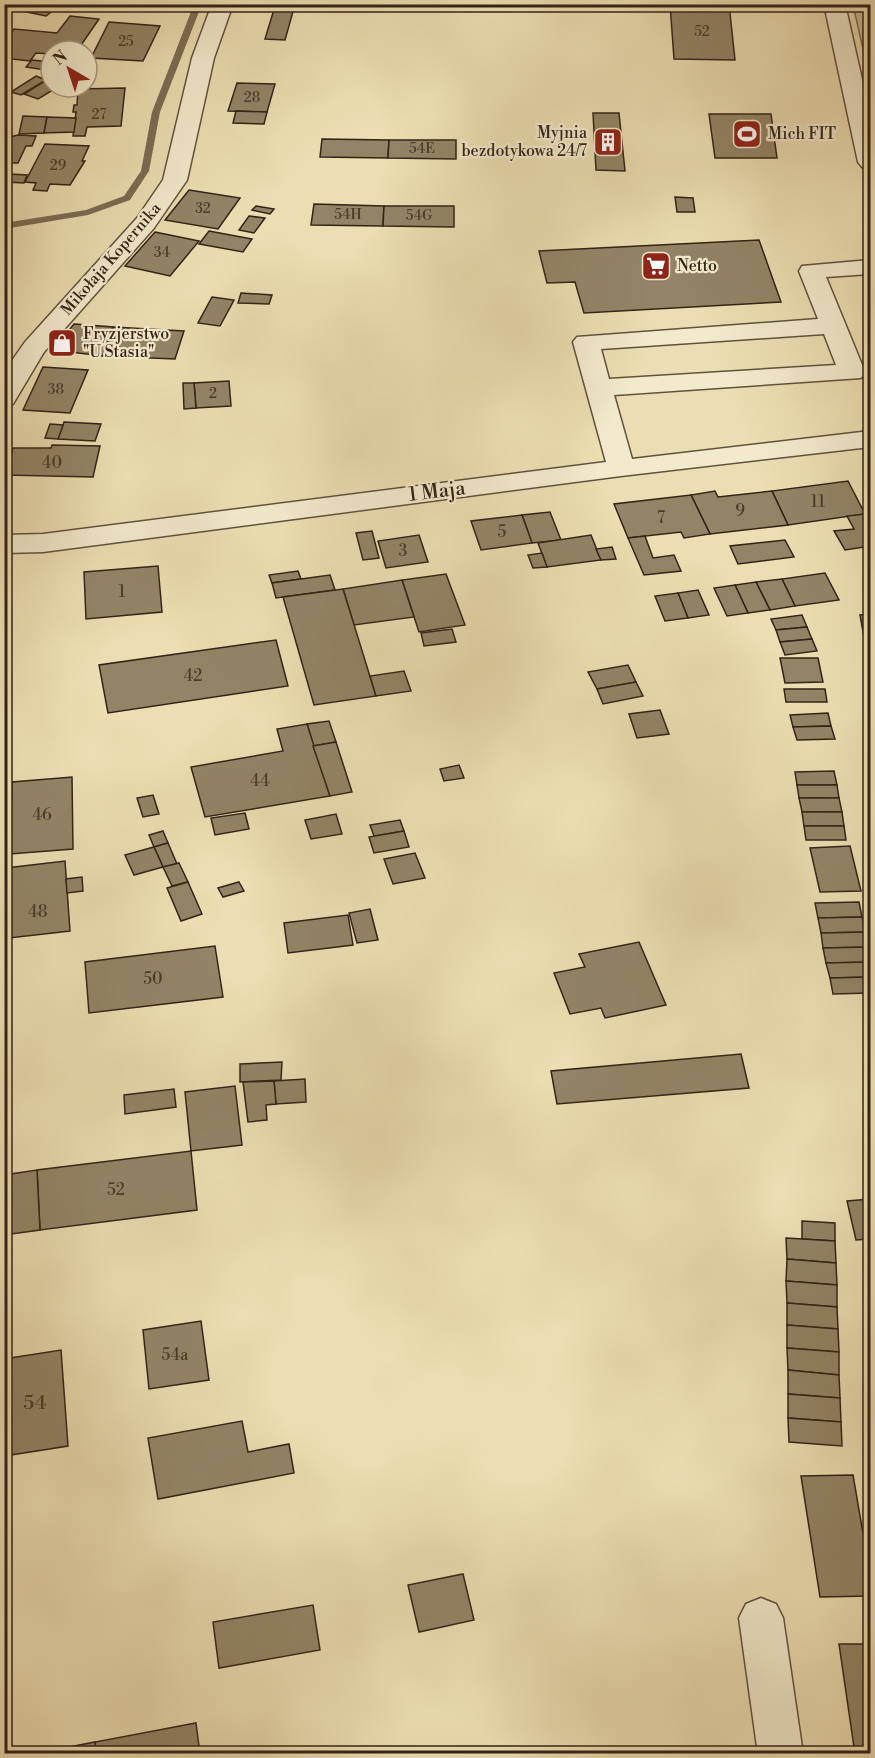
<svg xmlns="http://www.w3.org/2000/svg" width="875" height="1758" font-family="'Libre Bodoni',serif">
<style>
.green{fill:#cdbe97;stroke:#807056;stroke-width:1.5}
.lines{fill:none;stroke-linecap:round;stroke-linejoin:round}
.stream{fill:#7c6d54;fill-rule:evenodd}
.building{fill:#938467;stroke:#332316;stroke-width:1.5}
.minor-casing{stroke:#61523d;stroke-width:3}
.minor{fill:#f3eacd;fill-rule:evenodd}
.labels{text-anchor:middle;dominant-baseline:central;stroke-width:4.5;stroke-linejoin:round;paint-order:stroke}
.far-number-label{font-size:14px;fill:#4b3b2a}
.far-poi-label{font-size:16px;fill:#332316;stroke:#f3eacd;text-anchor:start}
.far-street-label{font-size:16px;fill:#332316;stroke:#f3eacd}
.number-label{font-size:16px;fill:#4b3b2a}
.street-label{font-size:20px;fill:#332316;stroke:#f3eacd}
.near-number-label{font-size:20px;fill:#4b3b2a}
</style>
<rect width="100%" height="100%" fill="#ecdeb2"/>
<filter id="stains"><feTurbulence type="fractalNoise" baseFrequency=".00333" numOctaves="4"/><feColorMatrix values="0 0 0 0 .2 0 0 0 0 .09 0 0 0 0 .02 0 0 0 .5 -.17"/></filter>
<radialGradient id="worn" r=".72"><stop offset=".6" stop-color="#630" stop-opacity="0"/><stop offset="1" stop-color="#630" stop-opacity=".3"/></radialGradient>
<polygon class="green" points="853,5 870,5 870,80"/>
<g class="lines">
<polygon class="stream" points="194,4 202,4 160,112 149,171 130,200 88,215 4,229 4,223 86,210 124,196 141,171 152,112"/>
</g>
<g class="building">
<polygon points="30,4 52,4 59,6 46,16 22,11"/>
<polygon points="67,4 95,4 92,9 66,7"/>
<polygon points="670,4 729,4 735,60 674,59"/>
<polygon points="275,6 294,8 285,40 265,39"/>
<polygon points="70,16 99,19 77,51 51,51 51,54 36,53 30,61 4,58 4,41 14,29 57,33"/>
<polygon points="109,22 160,26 143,61 91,58"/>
<polygon points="32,60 51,62 51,63 45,70 26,67"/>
<polygon points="36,76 46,80 21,95 11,92"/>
<polygon points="48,79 51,80 51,87 58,87 38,99 24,94"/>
<polygon points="237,83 275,84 267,112 228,111"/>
<polygon points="125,88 121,126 87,127 85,136 73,136 76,112 73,112 74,105 77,105 78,89"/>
<polygon points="236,111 267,112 264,124 233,123"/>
<polygon points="593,113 619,113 625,171 596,170"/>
<polygon points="709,114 771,114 777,158 715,158"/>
<polygon points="23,116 47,117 44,133 19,134"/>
<polygon points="47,117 76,118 74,132 44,133"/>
<polygon points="18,135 36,136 32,146 26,146 18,163 4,163 4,150 10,137"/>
<polygon points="322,139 389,140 388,158 320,157"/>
<polygon points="389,140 456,140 456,159 388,158"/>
<polygon points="45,144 89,146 82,161 85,161 70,185 50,184 47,191 33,190 36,183 25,182"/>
<polygon points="9,174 27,175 24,183 6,182"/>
<polygon points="189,190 240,198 218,229 165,220"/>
<polygon points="675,197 693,198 695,212 677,212"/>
<polygon points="314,204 384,206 383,226 311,225"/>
<polygon points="256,206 274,209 270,214 252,210"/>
<polygon points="384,206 454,206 454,227 383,226"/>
<polygon points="249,216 265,218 254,233 239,230"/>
<polygon points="209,231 252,239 243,252 199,244"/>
<polygon points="155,232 199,241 170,276 125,266"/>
<polygon points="759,240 781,302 584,313 575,282 547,283 539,251"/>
<polygon points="241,293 272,295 269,304 238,303"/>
<polygon points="212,297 234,300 220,326 198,323"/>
<polygon points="74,324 113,327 103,356 53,350"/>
<polygon points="113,327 184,331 175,359 103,356"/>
<polygon points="43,367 88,370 70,413 23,410"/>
<polygon points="229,381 231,406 196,408 194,383"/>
<polygon points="183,383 194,383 196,408 184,409"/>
<polygon points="64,422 101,424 95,441 58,439"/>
<polygon points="50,424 63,425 58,439 45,438"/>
<polygon points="52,445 100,446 93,477 5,475 13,448 51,448"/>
<polygon points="848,481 865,514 788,525 772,491"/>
<polygon points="715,491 718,497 772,491 788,525 710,534 691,495"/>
<polygon points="691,495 710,534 684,538 681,532 628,538 614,504"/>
<polygon points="550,512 561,540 532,543 522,515"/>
<polygon points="865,514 870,523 870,546 845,550 834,531 854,529 847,516"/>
<polygon points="522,515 532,543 481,550 471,521"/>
<polygon points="372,531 379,558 363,560 356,533"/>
<polygon points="419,535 428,562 386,568 378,541"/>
<polygon points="591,535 601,560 547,567 538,543"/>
<polygon points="645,536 653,558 674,555 681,571 644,575 628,538"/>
<polygon points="785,540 794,557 738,564 730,546"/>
<polygon points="612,547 616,559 601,560 596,549"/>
<polygon points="542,553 547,567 533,568 528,555"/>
<polygon points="158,566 162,612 86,619 84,572"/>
<polygon points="298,571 301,579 272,583 269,575"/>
<polygon points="825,573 839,600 795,606 782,579"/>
<polygon points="446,574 465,625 419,632 402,580"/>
<polygon points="330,575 335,590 276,598 272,583"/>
<polygon points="782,579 795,606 770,610 756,582"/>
<polygon points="402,580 414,617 354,625 343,589"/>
<polygon points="756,582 770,610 748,613 735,585"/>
<polygon points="735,585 748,613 727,616 714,588"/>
<polygon points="343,589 376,696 314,705 283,597"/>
<polygon points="698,590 709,615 688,618 678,593"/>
<polygon points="678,593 688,618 665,621 655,596"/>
<polygon points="870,614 870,670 860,615"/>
<polygon points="802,615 807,627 776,630 771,619"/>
<polygon points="807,627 812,639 780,642 776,630"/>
<polygon points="452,629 456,642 424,646 421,633"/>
<polygon points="812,639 817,651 785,655 780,642"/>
<polygon points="276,640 288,686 108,713 99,665"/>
<polygon points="780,658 818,658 823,682 785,683"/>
<polygon points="628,665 636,682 597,689 588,672"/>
<polygon points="404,671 411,691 376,696 370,676"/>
<polygon points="636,682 643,696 603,704 597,689"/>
<polygon points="784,689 825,689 827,702 786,702"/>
<polygon points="660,710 669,734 637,738 629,714"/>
<polygon points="828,713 831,726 793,727 790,715"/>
<polygon points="329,721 336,742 313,746 307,724"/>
<polygon points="307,724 330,796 205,817 191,767 283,751 277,729"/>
<polygon points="831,726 835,739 797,740 793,727"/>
<polygon points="336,742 352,792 330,796 313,746"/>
<polygon points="459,765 464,778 444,781 440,769"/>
<polygon points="834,771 837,785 797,785 795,772"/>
<polygon points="72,777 73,849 10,854 12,782"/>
<polygon points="797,785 837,785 839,798 799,798"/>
<polygon points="153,795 159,814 143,817 137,798"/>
<polygon points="799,798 839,798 842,812 802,812"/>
<polygon points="802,812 842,812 844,826 804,826"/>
<polygon points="245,813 249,829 215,835 211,818"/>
<polygon points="336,814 342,834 311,839 305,820"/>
<polygon points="400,820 404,831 374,836 370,825"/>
<polygon points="804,826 844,826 846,840 806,840"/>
<polygon points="163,831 168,843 154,847 149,835"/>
<polygon points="404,831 409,847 374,853 369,837"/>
<polygon points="168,843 177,864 163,867 154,847"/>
<polygon points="850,846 861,891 820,892 810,848"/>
<polygon points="154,847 163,867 134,875 125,855"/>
<polygon points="415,853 425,878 393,884 384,859"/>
<polygon points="65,861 70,931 9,938 6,868"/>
<polygon points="179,863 188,882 172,886 163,867"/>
<polygon points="82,877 83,891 67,893 66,879"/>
<polygon points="188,882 202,914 181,921 167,888"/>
<polygon points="239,882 244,891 223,897 218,888"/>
<polygon points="859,902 862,917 818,918 815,903"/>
<polygon points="370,909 378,940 357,943 349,913"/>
<polygon points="348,915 353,945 288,953 284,923"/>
<polygon points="862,917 866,932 821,933 818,918"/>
<polygon points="866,932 869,947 823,948 821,933"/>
<polygon points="639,942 666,1005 605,1018 601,1008 570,1014 554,973 585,967 579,954"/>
<polygon points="215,946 223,997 89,1013 85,962"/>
<polygon points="869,947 870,962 826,963 823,948"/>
<polygon points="870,962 870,977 830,978 826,963"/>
<polygon points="870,977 870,993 833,994 830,978"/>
<polygon points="741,1054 749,1088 557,1104 551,1071"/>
<polygon points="282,1062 281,1080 240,1082 240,1064"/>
<polygon points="305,1079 306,1102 276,1104 274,1081"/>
<polygon points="274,1081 276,1104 266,1105 267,1120 248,1122 243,1082"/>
<polygon points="235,1086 242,1145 191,1151 185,1092"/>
<polygon points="174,1089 176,1107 125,1114 124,1095"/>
<polygon points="191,1151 197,1210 40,1230 37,1170"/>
<polygon points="37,1170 40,1230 4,1235 4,1175"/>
<polygon points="870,1199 870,1239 856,1240 847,1201"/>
<polygon points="802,1221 835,1223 835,1241 802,1239"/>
<polygon points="786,1238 835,1241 836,1263 787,1259"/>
<polygon points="787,1259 836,1263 837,1285 786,1281"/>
<polygon points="786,1281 837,1285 837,1307 787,1303"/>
<polygon points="787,1303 837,1307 838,1329 787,1325"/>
<polygon points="201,1321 209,1380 149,1389 143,1330"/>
<polygon points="787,1325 838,1329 839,1352 787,1348"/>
<polygon points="787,1348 839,1352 839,1375 788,1370"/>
<polygon points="61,1350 68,1446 4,1456 4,1359"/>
<polygon points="788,1370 839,1375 840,1398 788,1394"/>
<polygon points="788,1394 840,1398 841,1422 788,1418"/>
<polygon points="788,1418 841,1422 842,1446 789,1442"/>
<polygon points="242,1421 248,1452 289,1444 294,1473 158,1499 148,1438"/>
<polygon points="853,1475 870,1574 870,1596 820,1597 801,1476"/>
<polygon points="463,1574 474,1620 419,1632 408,1585"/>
<polygon points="313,1605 320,1650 219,1668 213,1622"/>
<polygon points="839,1644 870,1644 870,1754 855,1754"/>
<polygon points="196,1723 200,1754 96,1754 95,1742"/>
<polygon points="95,1742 96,1754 33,1754"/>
</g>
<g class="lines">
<g class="minor-casing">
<g id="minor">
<polygon points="4,4 21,4 4,14"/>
<polygon points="212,4 233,4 214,58 187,180 154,228 44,352 13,404 4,406 4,372 25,342 137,218 163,180 192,58"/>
<polygon points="824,4 845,4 870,115 870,169 862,167 858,162"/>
<path d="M870,260v14l-44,3 39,95 -4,6 -247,17 18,64 238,-28v16l-249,29 -578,76 -39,1v-18l39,-1 563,-72 -33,-120 4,-5 241,-18 -19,-48 3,-5zM824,334l12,31 -227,14 -8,-30z"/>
<polygon points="761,1598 776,1604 783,1618 803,1754 758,1754 739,1618 746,1604"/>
</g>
</g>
<use href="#minor" class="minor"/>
</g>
<defs>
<g id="stadium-square" transform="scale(1.5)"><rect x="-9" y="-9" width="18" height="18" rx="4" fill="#8f2418" stroke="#f3eacd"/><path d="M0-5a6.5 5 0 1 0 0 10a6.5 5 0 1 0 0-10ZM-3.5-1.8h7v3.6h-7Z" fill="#fff"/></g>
<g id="building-square" transform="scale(1.5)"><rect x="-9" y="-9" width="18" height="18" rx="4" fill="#8f2418" stroke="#f3eacd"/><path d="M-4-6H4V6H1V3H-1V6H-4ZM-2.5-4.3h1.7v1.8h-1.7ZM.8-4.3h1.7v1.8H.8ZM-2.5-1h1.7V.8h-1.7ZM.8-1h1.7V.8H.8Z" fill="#fff"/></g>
<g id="supermarket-square" transform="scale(1.5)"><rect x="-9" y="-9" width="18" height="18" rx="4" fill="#8f2418" stroke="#f3eacd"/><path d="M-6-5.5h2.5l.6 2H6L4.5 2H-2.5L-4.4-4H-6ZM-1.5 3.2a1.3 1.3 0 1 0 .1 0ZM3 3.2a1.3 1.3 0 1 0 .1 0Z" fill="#fff"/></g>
<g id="shop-square" transform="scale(1.5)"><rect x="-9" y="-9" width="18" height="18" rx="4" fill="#8f2418" stroke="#f3eacd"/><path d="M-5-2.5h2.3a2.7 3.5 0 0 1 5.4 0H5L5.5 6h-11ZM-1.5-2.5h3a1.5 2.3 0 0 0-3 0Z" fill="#fff"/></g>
</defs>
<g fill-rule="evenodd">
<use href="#stadium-square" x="747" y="134"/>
<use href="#building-square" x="608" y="142"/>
<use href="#supermarket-square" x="656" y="266"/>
<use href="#shop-square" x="62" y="343"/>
</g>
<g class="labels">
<g class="far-number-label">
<text x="702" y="32">52</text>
<text x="126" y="42">25</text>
<text x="252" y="98">28</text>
<text x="99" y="115">27</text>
<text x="422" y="149">54E</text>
<text x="58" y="166">29</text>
<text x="203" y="209">32</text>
<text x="348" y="215">54H</text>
<text x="419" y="216">54G</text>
<text x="162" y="253">34</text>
<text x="56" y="390">38</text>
<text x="213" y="394">2</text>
</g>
<g class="far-poi-label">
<text x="587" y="133" text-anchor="end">Myjnia<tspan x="587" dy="18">bezdotykowa 24/7</tspan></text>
<text x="768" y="134">Mich FIT</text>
<text x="677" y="266">Netto</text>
<text x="83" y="334">Fryzjerstwo<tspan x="83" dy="18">"U Stasia"</tspan></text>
</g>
<g class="far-street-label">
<text transform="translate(111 259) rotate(-49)">Mikołaja Kopernika</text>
</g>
<g class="number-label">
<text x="52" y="463">40</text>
<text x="818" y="502">11</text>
<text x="740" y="511">9</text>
<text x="661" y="518">7</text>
<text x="502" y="532">5</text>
<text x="403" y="551">3</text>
<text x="122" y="592">1</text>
<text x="193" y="676">42</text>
<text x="260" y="781">44</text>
<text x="42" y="815">46</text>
<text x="38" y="912">48</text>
<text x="153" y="979">50</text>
<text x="116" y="1190">52</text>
<text x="175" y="1355">54a</text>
</g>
<g class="street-label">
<text transform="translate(437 492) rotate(-7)">1 Maja</text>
</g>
<g class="near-number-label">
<text x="35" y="1403">54</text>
</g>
</g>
<rect width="875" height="1758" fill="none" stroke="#ecdeb2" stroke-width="24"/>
<rect x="6" y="6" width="863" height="1746" fill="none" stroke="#332316" stroke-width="3"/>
<rect x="12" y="12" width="851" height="1734" fill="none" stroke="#332316" stroke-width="1.5"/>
<g transform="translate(69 69) rotate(321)"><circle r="28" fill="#f3eacd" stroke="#a69a84" stroke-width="1.5"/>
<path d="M0-4.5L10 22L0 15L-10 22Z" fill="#8f2418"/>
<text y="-9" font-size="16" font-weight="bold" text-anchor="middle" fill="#332316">N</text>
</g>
<rect width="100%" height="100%" filter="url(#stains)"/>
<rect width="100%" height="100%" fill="url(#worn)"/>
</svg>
